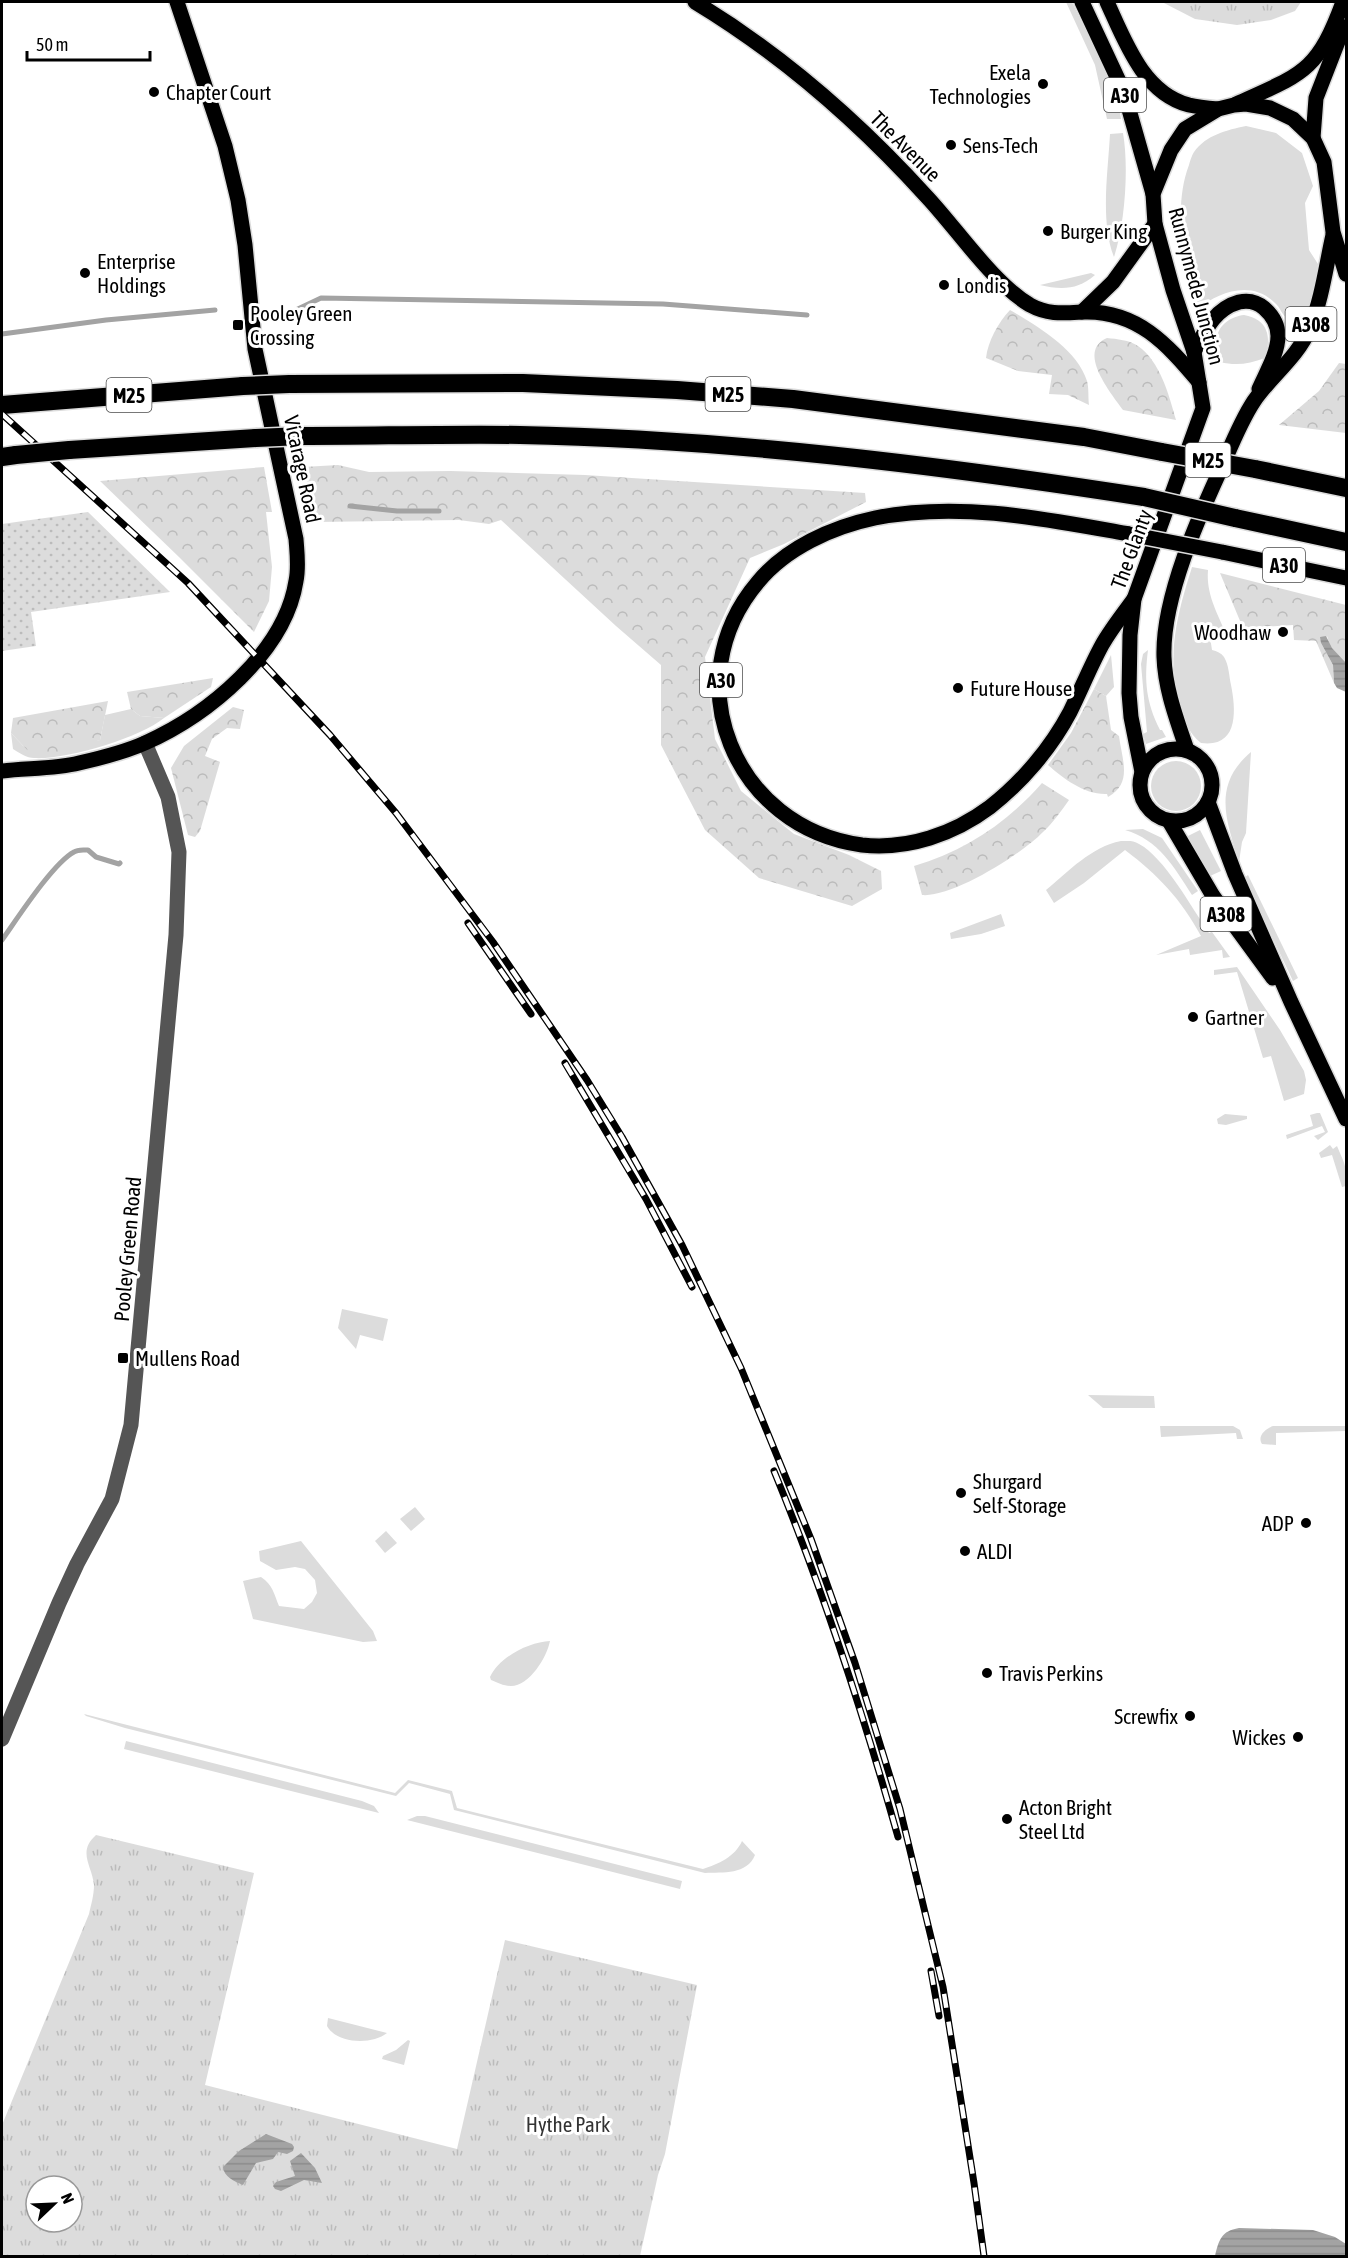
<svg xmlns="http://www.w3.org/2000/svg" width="1348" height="2258" font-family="'Asap Condensed',sans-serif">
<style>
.grass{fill:#dcdcdc}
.forest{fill:url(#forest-crowns)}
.park{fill:url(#park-tufts);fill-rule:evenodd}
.garden{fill:url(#garden-dots)}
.water{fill:url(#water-rules)}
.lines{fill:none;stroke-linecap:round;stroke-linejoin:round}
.stream{stroke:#a3a3a3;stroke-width:5}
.major-casing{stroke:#dbdbdb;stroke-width:18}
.highway-casing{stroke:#dbdbdb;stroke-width:21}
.minor{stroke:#555;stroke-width:15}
.major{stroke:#000;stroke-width:15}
.highway{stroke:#000;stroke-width:18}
.rail-casing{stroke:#000;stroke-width:7}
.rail{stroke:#fff;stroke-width:4.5;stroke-dasharray:14;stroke-linecap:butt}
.major-bridge-casing{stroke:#dbdbdb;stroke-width:18;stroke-linecap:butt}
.highway-bridge-casing{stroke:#dbdbdb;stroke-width:21;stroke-linecap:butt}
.major-bridge{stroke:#000;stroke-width:15}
.highway-bridge{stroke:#000;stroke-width:18}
.poi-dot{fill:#000;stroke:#fff;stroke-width:2}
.labels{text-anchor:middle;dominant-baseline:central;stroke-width:6;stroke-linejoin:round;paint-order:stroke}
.shield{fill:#fff;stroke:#4c4c4c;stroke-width:1.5}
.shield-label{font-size:20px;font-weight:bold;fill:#000}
.poi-label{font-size:21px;fill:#000;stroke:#fff;text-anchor:start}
.street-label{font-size:21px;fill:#000;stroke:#fff}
.park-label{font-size:21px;fill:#333;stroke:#fff}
</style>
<defs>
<pattern id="forest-crowns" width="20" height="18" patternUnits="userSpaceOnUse" patternTransform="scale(1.5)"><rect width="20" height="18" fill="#dcdcdc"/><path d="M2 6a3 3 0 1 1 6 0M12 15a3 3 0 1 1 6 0" fill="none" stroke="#bbb"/></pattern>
<pattern id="park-tufts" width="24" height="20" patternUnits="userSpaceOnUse" patternTransform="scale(1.5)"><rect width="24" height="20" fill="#dcdcdc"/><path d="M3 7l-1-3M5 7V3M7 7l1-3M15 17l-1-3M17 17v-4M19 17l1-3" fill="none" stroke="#bbb"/></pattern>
<pattern id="garden-dots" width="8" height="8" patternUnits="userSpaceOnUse" patternTransform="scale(1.5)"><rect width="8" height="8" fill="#dcdcdc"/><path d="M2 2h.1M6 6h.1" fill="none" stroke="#bbb" stroke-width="1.8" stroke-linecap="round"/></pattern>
<pattern id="water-rules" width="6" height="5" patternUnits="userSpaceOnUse" patternTransform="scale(1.5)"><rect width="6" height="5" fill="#a3a3a3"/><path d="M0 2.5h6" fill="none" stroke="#8b8b8b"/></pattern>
</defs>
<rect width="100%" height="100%" fill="#fff"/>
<g class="grass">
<path d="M1066,2h6c15,32 46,83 49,117h-14l-12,-54z"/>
<path d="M1246,126l30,7 26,20 11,33 -8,17 4,47 9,14 -2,28 -10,31c-5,-2 -14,-2 -19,-5 -5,-3 -7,-11 -12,-15 -23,-23 -56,-12 -78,7 -12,-46 -25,-100 -8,-145 1,-4 3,-10 5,-13 12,-17 33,-22 52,-26z"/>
<path d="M1123,133c6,34 2,91 -9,124 -14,-35 -6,-85 -4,-123z"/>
<path d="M1091,273l4,2c-17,15 -34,15 -55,10z"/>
<path d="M1244,315c24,4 28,22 21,43 -16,6 -29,8 -45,4 -1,-7 -4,-16 -3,-24 1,-13 15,-22 27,-23z"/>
<path d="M1192,567l16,3c-2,24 9,42 18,64l-16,3 2,13c5,1 9,3 12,7 5,8 5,19 7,28 5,25 8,63 -30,58 -13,-10 -17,-24 -21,-40 -14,-49 -3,-88 12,-136z"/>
<path d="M1148,650c-4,31 -2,52 12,80h2l4,7 -20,7 -3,-10 4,-2 -6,-68 2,-10z"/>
<polygon points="1111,655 1114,687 1106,696 1094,689"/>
<path d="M131,709l9,7 24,2c-24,20 -98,42 -130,40 -7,0 -15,-5 -21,-9l-2,-16 16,17 73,-10 5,-25z"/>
<path d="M1251,752l-5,81 -4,9 -3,20c-13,-42 -27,-77 12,-110z"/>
<circle cx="1176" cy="786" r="25"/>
<path d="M1143,829l19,9 36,53 -6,4c-18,-28 -33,-55 -67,-65z"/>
<polygon points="1200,830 1221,871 1210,876 1186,837"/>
<path d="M1121,841c7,0 12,-1 18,3 25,13 53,64 70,89l3,-1 18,25 -7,1 -1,-8 -32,5 -1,-6 -33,6 45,-19c-20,-37 -43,-61 -76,-86l-41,33 -30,20 -8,-13c23,-19 45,-43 75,-49z"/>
<polygon points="1248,875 1298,978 1293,981 1244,878"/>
<polygon points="1001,914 1005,926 981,934 951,939 950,933"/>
<polygon points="1237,967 1280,1030 1304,1071 1306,1080 1304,1094 1284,1101 1271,1056 1263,1058 1237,972 1214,975 1214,970"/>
<polygon points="1317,1113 1320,1113 1328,1132 1318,1140 1314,1136 1325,1132 1322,1126 1287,1139 1286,1135 1313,1126 1310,1115"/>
<polygon points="1225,1114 1247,1116 1247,1119 1226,1125 1218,1124 1217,1119"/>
<path d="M1330,1145l3,4 4,-3c7,17 10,19 9,40l-4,1 -10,-32 -11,3 -2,-5z"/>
<polygon points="342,1309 388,1319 383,1341 360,1335 356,1349 338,1328"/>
<polygon points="1088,1395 1154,1396 1155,1408 1103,1408"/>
<polygon points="1160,1426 1233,1426 1240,1430 1243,1439 1237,1439 1236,1433 1161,1437"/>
<path d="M1273,1426h73v5l-70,2v12l-14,-1c-5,-8 3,-15 11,-18z"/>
<polygon points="415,1507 425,1519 411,1531 400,1519"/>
<polygon points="386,1531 397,1543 385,1553 375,1541"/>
<path d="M301,1541l72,90 4,10 -14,1 -110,-23 -10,-38 18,-4c12,8 13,17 18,29l25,3 8,-7 5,-9 -2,-13 -10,-11 -10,-2 -19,3 -16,-9 -1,-10z"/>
<path d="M550,1641c-3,16 -21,46 -40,45 -6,0 -14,-4 -19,-6l-1,-3c9,-20 39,-35 60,-36z"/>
<path d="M84,1714l311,79 13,-13 44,11 5,17 246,61c15,-5 32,-12 39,-28l13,14c-8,20 -32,17 -50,18l-251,-63 -4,-16 -41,-11 -13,13 -271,-68 -39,-12z"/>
<polygon points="126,1741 362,1801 374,1806 379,1813 124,1749"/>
<polygon points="417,1816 425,1816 682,1881 680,1889 407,1820"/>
<path d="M328,2018l59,15c-15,12 -50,11 -60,-7z"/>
<polygon points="408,2040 410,2041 404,2065 382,2059 383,2056 396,2050"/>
</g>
<g class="forest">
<path d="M1010,310c27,16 67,39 77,71 2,7 1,16 2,24l-21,-10 -19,-1 3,-19 -34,-4 -32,-13c2,-17 12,-35 24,-48z"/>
<path d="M1107,338c10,1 22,2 31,8 22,15 31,49 38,74l-53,-10c-12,-17 -47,-59 -16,-72z"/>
<polygon points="1339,363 1346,364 1346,433 1279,425 1319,391"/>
<polygon points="338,465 369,472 451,471 585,475 865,493 866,502 784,544 750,558 705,657 715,739 741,791 794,834 849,855 881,871 882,889 852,906 759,878 705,830 661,745 661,665 616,626 501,520 489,524 459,520 316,522 303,467"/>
<polygon points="264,467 272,512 266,512 272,567 269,601 254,632 179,557 100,481"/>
<polygon points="1220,573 1346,605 1346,664 1330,646 1327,636 1321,643 1333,665 1334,683 1316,641 1294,640 1293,625 1243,628"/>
<polygon points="213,678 211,687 164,718 140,716 131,709 127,692"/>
<path d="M1094,689l12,7 5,34 8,6c3,24 14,47 -11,61l-1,-3c-22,1 -43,-15 -59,-29l23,-32z"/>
<polygon points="108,701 100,740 53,754 27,750 11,733 13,718"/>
<polygon points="233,707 244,710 240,729 227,728 212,739 205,756 220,762 200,831 195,837 188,835 171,768 184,746"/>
<path d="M1042,783l27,17c-8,11 -16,23 -26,32 -21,22 -91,66 -121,63l-8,-29c51,-15 93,-43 128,-83z"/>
</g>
<g class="park">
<polygon points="1162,2 1301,2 1295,11 1271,20 1237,25 1195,19"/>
<path d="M96,1835l158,38 -49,212 252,64 48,-209 192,45 -32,169 -7,21 -18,81h-638v-131l87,-211c2,-9 5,-19 5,-29 -2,-20 -17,-33 2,-50zM36,2186h36v36h-36z"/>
</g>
<polygon class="garden" points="88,512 170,592 31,612 36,646 2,651 2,524"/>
<g class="water">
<polygon points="1326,636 1332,648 1346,663 1346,692 1337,688 1334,683 1333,665 1321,643 1320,637"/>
<path d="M266,2134l26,10 2,3 -1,4 -6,3 -9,-2 -5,7 -17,4 -13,22c-9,-4 -19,-8 -20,-18l16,-16z"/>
<polygon points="301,2153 315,2168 322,2183 304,2180 281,2191 275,2189 273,2186 276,2182 295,2176 290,2161"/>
<path d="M1239,2228l74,2 22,7 11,7v12h-131c4,-16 6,-25 24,-28z"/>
</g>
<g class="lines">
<g class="stream">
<polyline points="281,317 321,298 663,304 807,315"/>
<polyline points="2,334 106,320 215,310"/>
<polyline points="350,506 397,511 439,511"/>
<path d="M2,940c15,-21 51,-77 72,-88 4,-3 9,-2 14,-2l8,7 23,7 1,-1"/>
</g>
<g class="major-casing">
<g id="major">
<path d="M695,2c86,52 164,120 232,195 30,32 66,86 103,108 18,10 34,8 53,7 54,-2 84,32 116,70"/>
<polyline points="1082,2 1124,92 1153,194"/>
<path d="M1107,2c18,39 36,91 82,103 9,2 19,3 29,4"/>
<path d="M1236,104c66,-30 81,-31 107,-102"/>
<polyline points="1313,138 1316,98 1339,39 1341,26"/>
<polyline points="1082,312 1113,282 1155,224"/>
<path d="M1194,352c11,-21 20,-43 45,-50 9,-2 18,0 25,6 8,7 14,17 14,28 0,17 -12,37 -19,53"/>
<path d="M1129,534c-83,-15 -170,-33 -254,-16 -43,9 -89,30 -117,64 -84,99 -24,246 104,263 46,5 92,-11 128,-38 32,-25 61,-59 80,-95 11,-22 20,-45 32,-67 9,-16 21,-31 32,-46"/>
<polyline points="1222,552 1346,578"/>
<circle cx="1176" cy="785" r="36"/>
<path d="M1187,750c-10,-30 -22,-61 -23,-93 -2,-59 35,-141 60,-195 9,-21 18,-43 30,-61 18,-26 43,-43 56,-73 12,-29 16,-62 23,-93"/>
<path d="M2,771c25,-3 53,-2 77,-8 22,-5 46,-11 66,-20 63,-28 140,-91 151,-162 3,-14 1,-28 0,-42l-41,-190 -10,-104 -7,-45 -13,-54 -48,-144"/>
<polyline points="1142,772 1131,717 1129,693 1130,635 1134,599 1203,408 1194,352 1173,290 1155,224 1153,194 1171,150 1185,129 1218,109 1234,105 1246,104 1270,108 1293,119 1313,138 1324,162 1333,232 1346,274"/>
<polyline points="1208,802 1235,874 1291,1002 1346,1119"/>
<polyline points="1169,821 1213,896 1273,978"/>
</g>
</g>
<g class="highway-casing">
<g id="highway">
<polyline points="289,384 523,383 677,390 793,399 1084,437 1162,452"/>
<polyline points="2,405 243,386"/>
<path d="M302,436c72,0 145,-2 218,-1 208,4 418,30 624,62"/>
<polyline points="69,450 256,438"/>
<polyline points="2,457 16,455"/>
<polyline points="1255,469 1346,488"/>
<polyline points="1235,518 1346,542"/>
</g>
</g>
<polyline class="minor" points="2,1739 59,1603 77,1564 112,1499 131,1425 176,935 179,852 168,797 145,743"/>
<use href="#major" class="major"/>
<use href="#highway" class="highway"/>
<g class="rail-casing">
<g id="rail">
<polyline points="2,414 188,583 330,735 396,813 493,942 587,1080 622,1137 682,1245 741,1368 811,1539 855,1663 900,1809 943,1987 974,2183 984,2256"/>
<polyline points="468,923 531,1014"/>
<polyline points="565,1063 646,1199 692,1287"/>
<path d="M774,1471c49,119 89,242 124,366"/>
<polyline points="931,1971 939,2016"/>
</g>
</g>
<use href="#rail" class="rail"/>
<g class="major-bridge-casing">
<polyline id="major-bridge" points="1129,534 1222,552"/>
</g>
<g class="highway-bridge-casing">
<g id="highway-bridge">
<polyline points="243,386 289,384"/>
<polyline points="256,438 302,436"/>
<polyline points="1162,452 1255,469"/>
<polyline points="16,455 69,450"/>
<polyline points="1144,497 1235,518"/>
</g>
</g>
<use href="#major-bridge" class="major-bridge"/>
<use href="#highway-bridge" class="highway-bridge"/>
</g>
<g class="poi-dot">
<circle cx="1043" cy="84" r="6"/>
<circle cx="154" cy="92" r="6"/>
<circle cx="951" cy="145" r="6"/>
<circle cx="1048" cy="231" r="6"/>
<circle cx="85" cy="273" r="6"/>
<circle cx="944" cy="285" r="6"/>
<rect x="232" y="319" width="12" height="12" rx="3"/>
<circle cx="1283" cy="632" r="6"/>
<circle cx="958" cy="688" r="6"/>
<circle cx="1193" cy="1017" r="6"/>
<rect x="117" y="1352" width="12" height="12" rx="3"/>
<circle cx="961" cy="1493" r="6"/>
<circle cx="1306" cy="1523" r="6"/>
<circle cx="965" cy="1551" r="6"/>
<circle cx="987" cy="1673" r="6"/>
<circle cx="1190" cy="1716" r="6"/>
<circle cx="1298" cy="1737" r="6"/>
<circle cx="1007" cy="1819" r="6"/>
</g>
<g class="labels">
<g class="shield">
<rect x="1104" y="78" width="42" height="34" rx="4.5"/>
<rect x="1285.5" y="307" width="51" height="34" rx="4.5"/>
<rect x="705.5" y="377" width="45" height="34" rx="4.5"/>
<rect x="106.5" y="378" width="45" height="34" rx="4.5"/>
<rect x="1185.5" y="443" width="45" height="34" rx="4.5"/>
<rect x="1263" y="548" width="42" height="34" rx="4.5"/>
<rect x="700" y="663" width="42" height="34" rx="4.5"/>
<rect x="1200.5" y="897" width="51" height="34" rx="4.5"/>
</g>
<g class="shield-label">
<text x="1125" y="95">A30</text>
<text x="1311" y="324">A308</text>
<text x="728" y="394">M25</text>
<text x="129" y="395">M25</text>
<text x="1208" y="460">M25</text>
<text x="1284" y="565">A30</text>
<text x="721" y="680">A30</text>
<text x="1226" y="914">A308</text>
</g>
<g class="poi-label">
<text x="1031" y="72" text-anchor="end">Exela<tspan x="1031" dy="24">Technologies</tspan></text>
<text x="166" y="92">Chapter Court</text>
<text x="963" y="145">Sens-Tech</text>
<text x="1060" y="231">Burger King</text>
<text x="97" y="261">Enterprise<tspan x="97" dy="24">Holdings</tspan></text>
<text x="956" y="285">Londis</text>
<text x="250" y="313">Pooley Green<tspan x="250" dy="24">Crossing</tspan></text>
<text x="1271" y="632" text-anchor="end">Woodhaw</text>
<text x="970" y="688">Future House</text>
<text x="1205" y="1017">Gartner</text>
<text x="135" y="1358">Mullens Road</text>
<text x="973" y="1481">Shurgard<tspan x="973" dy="24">Self-Storage</tspan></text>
<text x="1294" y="1523" text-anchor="end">ADP</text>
<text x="977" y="1551">ALDI</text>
<text x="999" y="1673">Travis Perkins</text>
<text x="1178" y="1716" text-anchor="end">Screwfix</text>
<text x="1286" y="1737" text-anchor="end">Wickes</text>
<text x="1019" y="1807">Acton Bright<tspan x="1019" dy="24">Steel Ltd</tspan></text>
</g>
<g class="street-label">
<text transform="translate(906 146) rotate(45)">The Avenue</text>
<text transform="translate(1197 286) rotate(75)">Runnymede Junction</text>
<text transform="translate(303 469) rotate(78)">Vicarage Road</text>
<text transform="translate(1131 549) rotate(-70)">The Glanty</text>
<text transform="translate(127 1249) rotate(-85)">Pooley Green Road</text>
</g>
<g class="park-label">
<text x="568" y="2124">Hythe Park</text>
</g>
</g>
<rect width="1348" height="2258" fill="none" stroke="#000000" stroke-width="6"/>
<g transform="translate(54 2204) rotate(67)"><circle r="28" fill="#ffffff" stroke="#999999" stroke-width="1.5"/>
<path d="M0-4.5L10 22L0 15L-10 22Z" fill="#000000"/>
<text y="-9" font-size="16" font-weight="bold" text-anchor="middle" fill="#000000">N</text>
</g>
<path d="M27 51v9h123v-9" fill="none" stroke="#000000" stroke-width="3"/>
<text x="36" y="51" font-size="18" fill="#000000" stroke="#ffffff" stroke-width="4.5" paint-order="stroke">50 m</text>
</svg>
